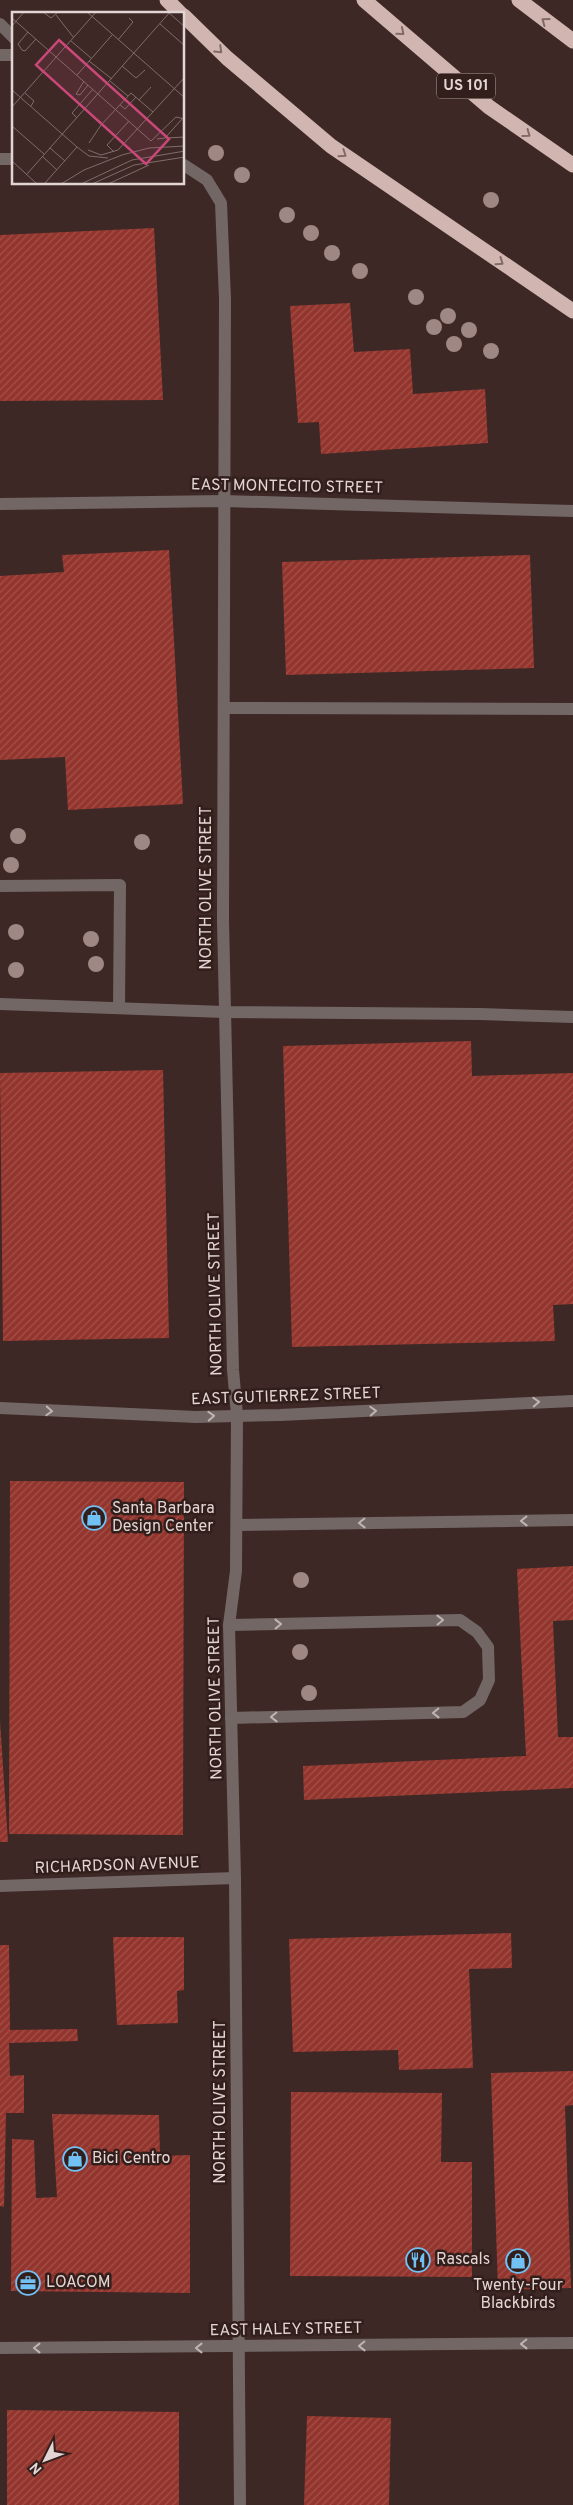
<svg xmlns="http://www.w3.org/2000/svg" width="573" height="2505" font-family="Overpass,sans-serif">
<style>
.building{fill:url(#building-hatch)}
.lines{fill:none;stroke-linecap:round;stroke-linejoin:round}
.minor{stroke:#726765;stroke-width:12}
.highway{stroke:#d1b5b1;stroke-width:15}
.tree{fill:#9f8783}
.oneway{stroke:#826a66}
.oneway2{stroke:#c1b4b2}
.labels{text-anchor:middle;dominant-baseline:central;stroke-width:5;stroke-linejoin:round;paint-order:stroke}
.shield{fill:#321e1b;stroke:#ae9e9c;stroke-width:1}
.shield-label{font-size:15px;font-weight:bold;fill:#e3d5d3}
.street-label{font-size:16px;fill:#e3d5d3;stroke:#321e1b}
.poi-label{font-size:16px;fill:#e3d5d3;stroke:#321e1b;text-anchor:start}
.inset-road{fill:none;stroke:#7f6d6b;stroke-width:1}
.view{fill:#ca4779;fill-opacity:0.15;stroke:#ca4779;stroke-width:2.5}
.inset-edge{fill:none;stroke:#e3d5d3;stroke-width:2.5}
</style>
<defs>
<pattern id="building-hatch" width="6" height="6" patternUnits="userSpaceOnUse" patternTransform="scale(1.25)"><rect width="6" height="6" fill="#93352d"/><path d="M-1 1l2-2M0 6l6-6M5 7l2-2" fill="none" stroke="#a2514b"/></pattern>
</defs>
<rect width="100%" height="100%" fill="#3d2825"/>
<g class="building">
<polygon points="154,228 163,400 0,401 0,235"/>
<polygon points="350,303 354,352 410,349 413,394 485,389 488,443 321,454 319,422 298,423 290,306"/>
<polygon points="169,550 183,804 68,810 65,757 0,760 0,576 64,572 62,555"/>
<polygon points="530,555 534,668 286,675 282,562"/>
<polygon points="471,1041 472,1076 573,1073 573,1304 553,1305 555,1341 292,1347 283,1046"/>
<polygon points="163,1070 169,1338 3,1341 0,1073"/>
<polygon points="10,1481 184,1482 183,1835 9,1834"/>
<polygon points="573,1566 573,1620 553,1621 558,1737 573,1737 573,1788 304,1800 303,1766 526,1756 517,1569"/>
<polygon points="0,1721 8,1842 0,1842"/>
<polygon points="511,1933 512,1968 469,1969 473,2068 399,2070 398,2050 293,2052 289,1939"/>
<polygon points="113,1937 184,1937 184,1990 177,1991 178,2023 117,2025"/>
<polygon points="0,1945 9,1945 10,2030 77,2029 78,2041 9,2043 10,2076 24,2075 24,2113 6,2113 4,2207 0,2206"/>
<polygon points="573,2071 573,2105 565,2106 571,2288 498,2290 491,2073"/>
<polygon points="291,2092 442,2093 441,2162 472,2162 472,2277 290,2276"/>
<polygon points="52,2114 159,2115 160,2156 190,2155 190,2293 11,2291 12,2139 34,2140 36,2198 57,2197"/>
<polygon points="7,2410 179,2412 179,2505 7,2505"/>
<polygon points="307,2416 391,2418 389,2505 304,2505"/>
</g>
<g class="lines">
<g class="minor">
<polyline points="0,24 14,38"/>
<polyline points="0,55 14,55"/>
<polyline points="0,159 14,159"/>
<polyline points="184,165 207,180 221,203 225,299 223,920 233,1370 237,1415 236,1571 229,1625 235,1878 240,2505"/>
<polyline points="0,504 225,501 573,511"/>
<polyline points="224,708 573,709"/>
<polyline points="0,886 120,885 119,1008"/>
<polyline points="0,1004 224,1012 480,1014 573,1017"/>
<polyline points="0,1408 196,1417 280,1415 573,1401"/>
<polyline points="237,1525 573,1520"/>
<polyline points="229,1625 460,1620 477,1632 488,1647 489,1680 480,1700 463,1712 231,1718"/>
<polyline points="0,1886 235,1878"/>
<polyline points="0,2348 573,2343"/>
</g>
<g class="highway">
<polyline points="167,0 181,14"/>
<polyline points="364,0 489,107 573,165"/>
<polyline points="519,0 573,41"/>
<polyline points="184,16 227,58 331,146 573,311"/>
</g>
</g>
<g class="tree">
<circle cx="216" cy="153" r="8"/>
<circle cx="242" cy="175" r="8"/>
<circle cx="491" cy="200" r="8"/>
<circle cx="287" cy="215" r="8"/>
<circle cx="311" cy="233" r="8"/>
<circle cx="332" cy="253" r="8"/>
<circle cx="360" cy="271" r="8"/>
<circle cx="416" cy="297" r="8"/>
<circle cx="448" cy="316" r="8"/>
<circle cx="434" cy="327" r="8"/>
<circle cx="469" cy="330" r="8"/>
<circle cx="454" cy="344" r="8"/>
<circle cx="491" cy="351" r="8"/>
<circle cx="18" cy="836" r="8"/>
<circle cx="142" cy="842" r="8"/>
<circle cx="11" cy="865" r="8"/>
<circle cx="16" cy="932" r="8"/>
<circle cx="91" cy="939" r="8"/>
<circle cx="96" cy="964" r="8"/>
<circle cx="16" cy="970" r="8"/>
<circle cx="301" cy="1580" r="8"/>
<circle cx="300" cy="1652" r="8"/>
<circle cx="309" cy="1693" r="8"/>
</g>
<defs><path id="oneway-chevron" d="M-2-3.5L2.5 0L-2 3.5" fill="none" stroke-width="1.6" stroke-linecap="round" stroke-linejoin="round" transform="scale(1.25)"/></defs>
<g class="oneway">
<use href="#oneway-chevron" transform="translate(545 21) rotate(-144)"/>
<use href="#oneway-chevron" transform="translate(401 32) rotate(40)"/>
<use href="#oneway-chevron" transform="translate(219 50) rotate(44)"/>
<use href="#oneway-chevron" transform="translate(527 134) rotate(36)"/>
<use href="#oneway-chevron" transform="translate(343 154) rotate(34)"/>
<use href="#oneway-chevron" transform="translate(500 262) rotate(35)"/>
</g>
<g class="oneway2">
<use href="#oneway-chevron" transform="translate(536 1402) rotate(-3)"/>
<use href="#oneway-chevron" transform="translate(49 1411) rotate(3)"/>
<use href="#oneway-chevron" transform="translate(373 1411) rotate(-3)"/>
<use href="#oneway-chevron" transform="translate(211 1416) rotate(-3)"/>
<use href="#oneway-chevron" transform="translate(524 1521) rotate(179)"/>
<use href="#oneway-chevron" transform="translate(362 1523) rotate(179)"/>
<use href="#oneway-chevron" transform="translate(440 1620) rotate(-1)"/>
<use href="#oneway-chevron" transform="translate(278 1624) rotate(-1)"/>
<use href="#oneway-chevron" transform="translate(436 1713) rotate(179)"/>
<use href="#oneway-chevron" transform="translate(274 1717) rotate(179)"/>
<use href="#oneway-chevron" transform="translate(524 2344) rotate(179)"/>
<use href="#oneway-chevron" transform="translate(362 2346) rotate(179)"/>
<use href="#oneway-chevron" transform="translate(37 2348) rotate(180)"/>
<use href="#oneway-chevron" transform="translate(199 2348) rotate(-180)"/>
</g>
<defs>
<g id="shop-ring" transform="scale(1.25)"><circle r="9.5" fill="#321e1b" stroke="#71c1f5" stroke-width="1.5"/><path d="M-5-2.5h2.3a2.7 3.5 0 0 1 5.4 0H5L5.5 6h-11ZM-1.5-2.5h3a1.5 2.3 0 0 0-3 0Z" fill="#71c1f5"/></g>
<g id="restaurant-ring" transform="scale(1.25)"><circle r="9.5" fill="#321e1b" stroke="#71c1f5" stroke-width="1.5"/><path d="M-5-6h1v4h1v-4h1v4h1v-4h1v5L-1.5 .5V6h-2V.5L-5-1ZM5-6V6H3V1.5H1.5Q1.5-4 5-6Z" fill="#71c1f5"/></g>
<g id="office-ring" transform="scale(1.25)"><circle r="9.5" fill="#321e1b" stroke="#71c1f5" stroke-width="1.5"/><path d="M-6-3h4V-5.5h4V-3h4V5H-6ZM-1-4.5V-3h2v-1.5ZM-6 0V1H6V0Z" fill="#71c1f5"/></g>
</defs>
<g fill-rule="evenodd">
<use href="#shop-ring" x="94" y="1518"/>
<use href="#shop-ring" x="75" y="2159"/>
<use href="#restaurant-ring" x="418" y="2260"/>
<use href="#shop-ring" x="518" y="2261"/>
<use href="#office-ring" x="28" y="2283"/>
</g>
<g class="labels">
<rect class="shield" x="437" y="73.5" width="58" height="25" rx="4"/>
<g class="shield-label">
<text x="466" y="86">US 101</text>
</g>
<g class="street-label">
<text transform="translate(287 487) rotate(1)">EAST MONTECITO STREET</text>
<text transform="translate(207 888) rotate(-90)">NORTH OLIVE STREET</text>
<text transform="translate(216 1294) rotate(-91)">NORTH OLIVE STREET</text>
<text transform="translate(286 1397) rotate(-2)">EAST GUTIERREZ STREET</text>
<text transform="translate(216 1698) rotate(-91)">NORTH OLIVE STREET</text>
<text transform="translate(117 1866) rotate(-2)">RICHARDSON AVENUE</text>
<text transform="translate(221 2102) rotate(-90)">NORTH OLIVE STREET</text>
<text transform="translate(286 2330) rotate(-1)">EAST HALEY STREET</text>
</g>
<g class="poi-label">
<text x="112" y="1509">Santa Barbara<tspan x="112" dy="18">Design Center</tspan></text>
<text x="92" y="2159">Bici Centro</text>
<text x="436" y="2260">Rascals</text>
<text x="46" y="2283">LOACOM</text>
<text x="518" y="2286" text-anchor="middle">Twenty-Four<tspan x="518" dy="18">Blackbirds</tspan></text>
</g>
</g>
<g transform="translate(12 12)">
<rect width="172" height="172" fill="#3d2825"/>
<path class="inset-road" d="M31,0l8,6 7,-6M75,0l98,86M156,0l17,15M44,3l18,23M0,6l139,123 25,-24 9,2M148,12l25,22M0,14l12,-14M16,20l-10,12 4,6 3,1 11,-12M106,28l15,-18 -4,-4M59,29l20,17M77,49l23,18M110,54l14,12 9,-8M65,63l35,-40M72,69l-8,13 4,1 8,-10M98,69l18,15M0,78l65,57 -32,36M13,81l9,8 -3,5M127,88l12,-13M108,93l5,4 11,-12M0,95l84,-95M65,106l-5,-5 21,-24M89,112l14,12M0,114l32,28M154,126l19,-1M145,127l8,-1 17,-19M77,131l12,-18 30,-32 22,19M65,135l12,9 19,2M38,136l15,13M76,138l13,5 17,-5 67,-73M102,140l-7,-7 22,-24M30,144l15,14M0,149l25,23M15,162l143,-162M49,172l23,-14 38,-15 27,-7 36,-2M69,172l51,-24 53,-9M80,172l42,-19 51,-8M96,172l41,-19"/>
<path class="view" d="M47,28l110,99 -23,25 -110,-99z"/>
<rect width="172" height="172" class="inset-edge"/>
</g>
<g transform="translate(45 2460) rotate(228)" stroke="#321e1b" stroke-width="4" paint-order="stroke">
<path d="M0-4L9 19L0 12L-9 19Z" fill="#e3d5d3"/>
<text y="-8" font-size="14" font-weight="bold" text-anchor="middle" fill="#e3d5d3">N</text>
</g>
</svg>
